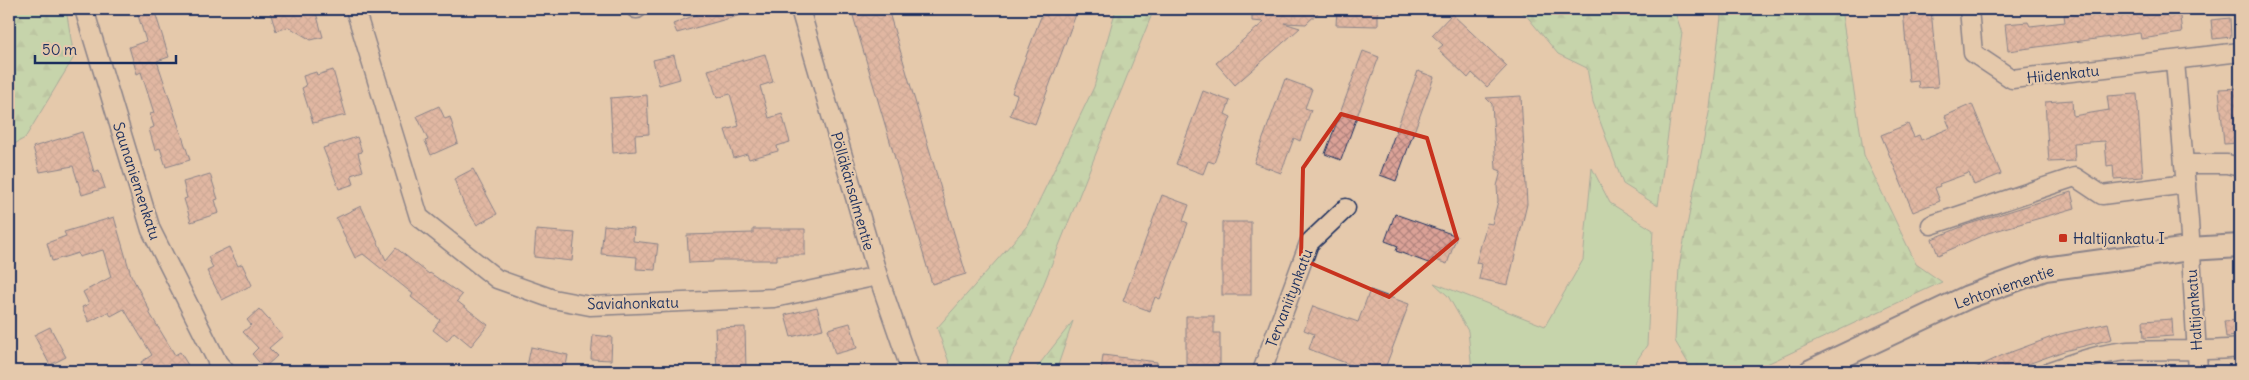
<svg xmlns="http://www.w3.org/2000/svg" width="2249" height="380" font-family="Delius,sans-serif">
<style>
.grass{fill:#a1e2ab;stroke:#5e8884}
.forest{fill:url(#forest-firs);stroke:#5e8884}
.building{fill:url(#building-cross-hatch);stroke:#1b2f5e}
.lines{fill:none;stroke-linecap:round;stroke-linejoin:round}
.minor-casing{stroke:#1b2f5e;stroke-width:21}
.major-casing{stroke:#1b2f5e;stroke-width:26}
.minor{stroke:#e5c9ac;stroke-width:18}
.major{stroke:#e5c9ac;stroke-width:22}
.marked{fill:none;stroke:#c8321e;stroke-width:4;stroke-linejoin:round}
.poi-dot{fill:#c8321e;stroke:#e5c9ac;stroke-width:2}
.labels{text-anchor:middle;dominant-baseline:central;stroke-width:4.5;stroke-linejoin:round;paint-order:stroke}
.street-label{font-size:15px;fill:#1b2f5e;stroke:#e5c9ac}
.poi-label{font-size:15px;fill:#1b2f5e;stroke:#e5c9ac;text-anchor:start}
</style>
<defs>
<pattern id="forest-firs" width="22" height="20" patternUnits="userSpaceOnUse" patternTransform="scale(1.25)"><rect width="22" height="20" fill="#a1e2ab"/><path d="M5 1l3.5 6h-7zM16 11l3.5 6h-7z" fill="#8ac296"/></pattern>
<pattern id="building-cross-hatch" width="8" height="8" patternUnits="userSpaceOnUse" patternTransform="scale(1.25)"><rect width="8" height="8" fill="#dba297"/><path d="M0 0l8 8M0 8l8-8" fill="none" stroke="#b1847e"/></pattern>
</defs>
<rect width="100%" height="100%" fill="#e5c9ac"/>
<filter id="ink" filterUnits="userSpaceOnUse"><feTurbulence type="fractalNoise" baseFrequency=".02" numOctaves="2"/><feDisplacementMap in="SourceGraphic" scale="10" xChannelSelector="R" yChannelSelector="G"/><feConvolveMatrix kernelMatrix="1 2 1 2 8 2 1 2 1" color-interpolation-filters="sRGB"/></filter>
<g filter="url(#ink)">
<polygon class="grass" points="1592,168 1610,203 1653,230 1647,345 1630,371 1472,371 1468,331 1448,296 1434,283 1545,326 1583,260"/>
<g class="forest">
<polygon points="9,9 66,9 74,57 25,138 9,147"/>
<polygon points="1116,9 1154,9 1034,308 1005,371 952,371 937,328 1027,226 1094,87"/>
<polygon points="1516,9 1674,9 1682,33 1658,206 1623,184 1593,102 1587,68 1558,54 1525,14"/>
<polygon points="1718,9 1841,9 1864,155 1916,264 1942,282 1752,371 1693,371 1675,341 1679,267 1710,108 1721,17"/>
<polygon points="1073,321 1056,371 1034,371"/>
</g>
<g class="building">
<polygon points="136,9 154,9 169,57 157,61 190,160 166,167 160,148 155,150 149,129 154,127 150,114 154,113 141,72 137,74 129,47 146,41"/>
<polygon points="280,9 315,9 323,37 311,40 289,27 276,31 270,12"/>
<polygon points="710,9 747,9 748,13 677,33 673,24"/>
<polygon points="851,9 888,9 966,274 932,284"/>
<polygon points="1050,9 1078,9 1035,124 1010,115 1017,95 1012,93 1042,14 1047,16"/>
<polygon points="1252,9 1322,9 1306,24 1284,23 1300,28 1235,85 1216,63 1264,22 1252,21"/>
<polygon points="1337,9 1378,9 1378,26 1336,25"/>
<polygon points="1903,9 1931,9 1938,87 1919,88 1918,81 1909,82"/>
<polygon points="2092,9 2144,9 2144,11 2179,9 2182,33 2141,39 2140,33 2008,51 2005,24 2028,22 2030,26 2065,22 2064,15 2093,11"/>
<polygon points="1452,14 1507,66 1487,87 1472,73 1468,78 1438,49 1443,45 1432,35"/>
<polygon points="2230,18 2231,37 2213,39 2211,20"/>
<polygon points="1363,51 1379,57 1341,160 1325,154"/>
<polygon points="765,54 773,82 760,86 769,118 782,114 790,142 777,146 778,151 749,159 747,154 734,158 725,130 739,126 730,94 717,98 708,70"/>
<polygon points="674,55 680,79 659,85 653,60"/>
<polygon points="333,70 346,115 313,123 302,88 306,86 303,76 316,72 317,75"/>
<polygon points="1418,71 1434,77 1396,181 1380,175"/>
<polygon points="1285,79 1312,89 1305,108 1311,110 1306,124 1300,141 1294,138 1281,173 1254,163"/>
<polygon points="2240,88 2240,143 2224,144 2219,89"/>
<polygon points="1203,91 1230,101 1225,114 1231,117 1214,163 1208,161 1203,174 1176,164"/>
<polygon points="2137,94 2143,177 2114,179 2113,165 2107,166 2105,141 2074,143 2075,161 2049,162 2045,102 2072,100 2073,116 2109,110 2107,96"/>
<polygon points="647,95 649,134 635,135 636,151 613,153 610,98"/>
<polygon points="1521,96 1527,204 1508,285 1479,279 1482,264 1476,263 1487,223 1492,224 1498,201 1497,186 1501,171 1496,169 1492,104 1486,98"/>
<polygon points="1972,104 2001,174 1974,185 1969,173 1939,184 1940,186 1935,188 1940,201 1913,212 1881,135 1908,124 1914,137 1919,135 1921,140 1950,128 1945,116"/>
<polygon points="439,106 445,119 450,117 458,143 431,155 425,141 428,140 417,116"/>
<polygon points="82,132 94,172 99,170 105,188 82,195 73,166 40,172 33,147"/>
<polygon points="357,137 362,152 358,153 363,171 351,175 354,184 339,189 323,148"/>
<polygon points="473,169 497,214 477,225 464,205 454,179"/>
<polygon points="210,174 218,199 215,200 219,213 191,222 184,199 187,198 183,182"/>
<polygon points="2071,192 2075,208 1988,233 1938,255 1932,239 1966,225"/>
<polygon points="1162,195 1189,205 1183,221 1188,223 1160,299 1155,297 1150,311 1123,301"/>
<polygon points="361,206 386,260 396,248 429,274 430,273 462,295 457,301 488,325 471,346 454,332 447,341 433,330 440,320 411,297 413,294 363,254 355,258 336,218"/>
<polygon points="1395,214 1457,236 1447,264 1433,259 1431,264 1396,251 1398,246 1385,241"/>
<polygon points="114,217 131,275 150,311 149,312 175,355 180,352 188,365 183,368 185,371 146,371 141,362 152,355 124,309 111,316 108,312 89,322 82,307 89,304 83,292 111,277 103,250 79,257 78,253 52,261 47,243 66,236 64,232"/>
<rect x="1222" y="222" width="29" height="73"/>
<polygon points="604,225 634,228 633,241 658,244 655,270 636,269 637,257 601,254"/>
<polygon points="753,229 805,229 805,255 777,255 777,260 713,260 713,262 689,263 687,235 753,233"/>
<polygon points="536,230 575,233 572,261 534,257"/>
<polygon points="229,247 238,266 242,264 252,285 222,300 207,271 213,268 208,257"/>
<polygon points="1370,290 1409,304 1384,371 1349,371 1351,365 1309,349 1314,334 1304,330 1313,306 1358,322"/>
<polygon points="817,307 823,329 791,337 785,315"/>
<polygon points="259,309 283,336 269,348 277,356 264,368 252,354 258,348 243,332 251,325 247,320"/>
<polygon points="1186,316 1214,316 1214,333 1220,333 1220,367 1214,367 1214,371 1186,371"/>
<polygon points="2172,319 2173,336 2144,338 2143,321"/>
<polygon points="2240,320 2240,336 2226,337 2224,321"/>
<polygon points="850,323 857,348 835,354 828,329"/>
<polygon points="2108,323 2112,339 2064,351 2009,371 1969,371 2003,355 2060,334"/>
<polygon points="50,327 66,357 50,365 34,335"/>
<polygon points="745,327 746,371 717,371 715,328"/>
<polygon points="593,335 612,337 611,360 591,359"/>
<polygon points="531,347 568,355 565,371 526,371"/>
<polygon points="1103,355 1157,362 1157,371 1101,371"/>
</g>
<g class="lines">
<g class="minor-casing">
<g id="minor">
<polyline points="84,9 151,230 218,363 225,371"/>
<polyline points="355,9 419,217 497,279 553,299 590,306 774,298 878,276"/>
<polyline points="636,9 637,9"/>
<polyline points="800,9 878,276 911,371"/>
<polyline points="1969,9 1973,53 2012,79 2240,52"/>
<polyline points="2175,62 2189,221 2198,371"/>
<polyline points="2184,164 2227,164 2240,167"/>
<polyline points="1931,225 2075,177 2102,195 2186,184"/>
<polyline points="1262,371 1309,243 1346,208"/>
<path d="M2050,371c25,-9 51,-18 78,-20 38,-2 75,1 112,-3"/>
</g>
</g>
<g class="major-casing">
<polyline id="major" points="1811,371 1968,297 2045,269 2189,249 2240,246"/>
</g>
<use href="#minor" class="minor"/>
<use href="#major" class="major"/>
</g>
</g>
<path d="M0 0H2249V380H0ZM1341,114l86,24 30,101 -68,58 -88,-38 2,-91z" fill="#e5c9ac" fill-opacity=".55" fill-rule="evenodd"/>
<path class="marked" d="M1341,114l86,24 30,101 -68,58 -88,-38 2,-91z"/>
<rect class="poi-dot" x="2058" y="233" width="10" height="10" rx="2.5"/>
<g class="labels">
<g class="street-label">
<text transform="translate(2063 74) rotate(-6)">Hiidenkatu</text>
<text transform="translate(137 181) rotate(72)">Saunaniemenkatu</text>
<text transform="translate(853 191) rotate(74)">Pölläkänsalmentie</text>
<text transform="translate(2004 287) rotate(-19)">Lehtoniementie</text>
<text transform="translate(1289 298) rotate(-69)">Tervaniitynkatu</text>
<text transform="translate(633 303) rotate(-1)">Saviahonkatu</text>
<text transform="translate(2194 310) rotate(-94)">Haltijankatu</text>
</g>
<g class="poi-label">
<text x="2073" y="238">Haltijankatu I</text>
</g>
</g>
<rect width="2249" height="380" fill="none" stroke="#e5c9ac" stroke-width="30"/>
<rect x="15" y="15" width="2219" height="350" fill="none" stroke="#1b2f5e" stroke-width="2" filter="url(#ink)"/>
<path d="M35 55v8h141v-8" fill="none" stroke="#1b2f5e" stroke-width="2.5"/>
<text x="42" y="55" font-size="15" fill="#1b2f5e" stroke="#e5c9ac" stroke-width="4" paint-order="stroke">50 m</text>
</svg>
